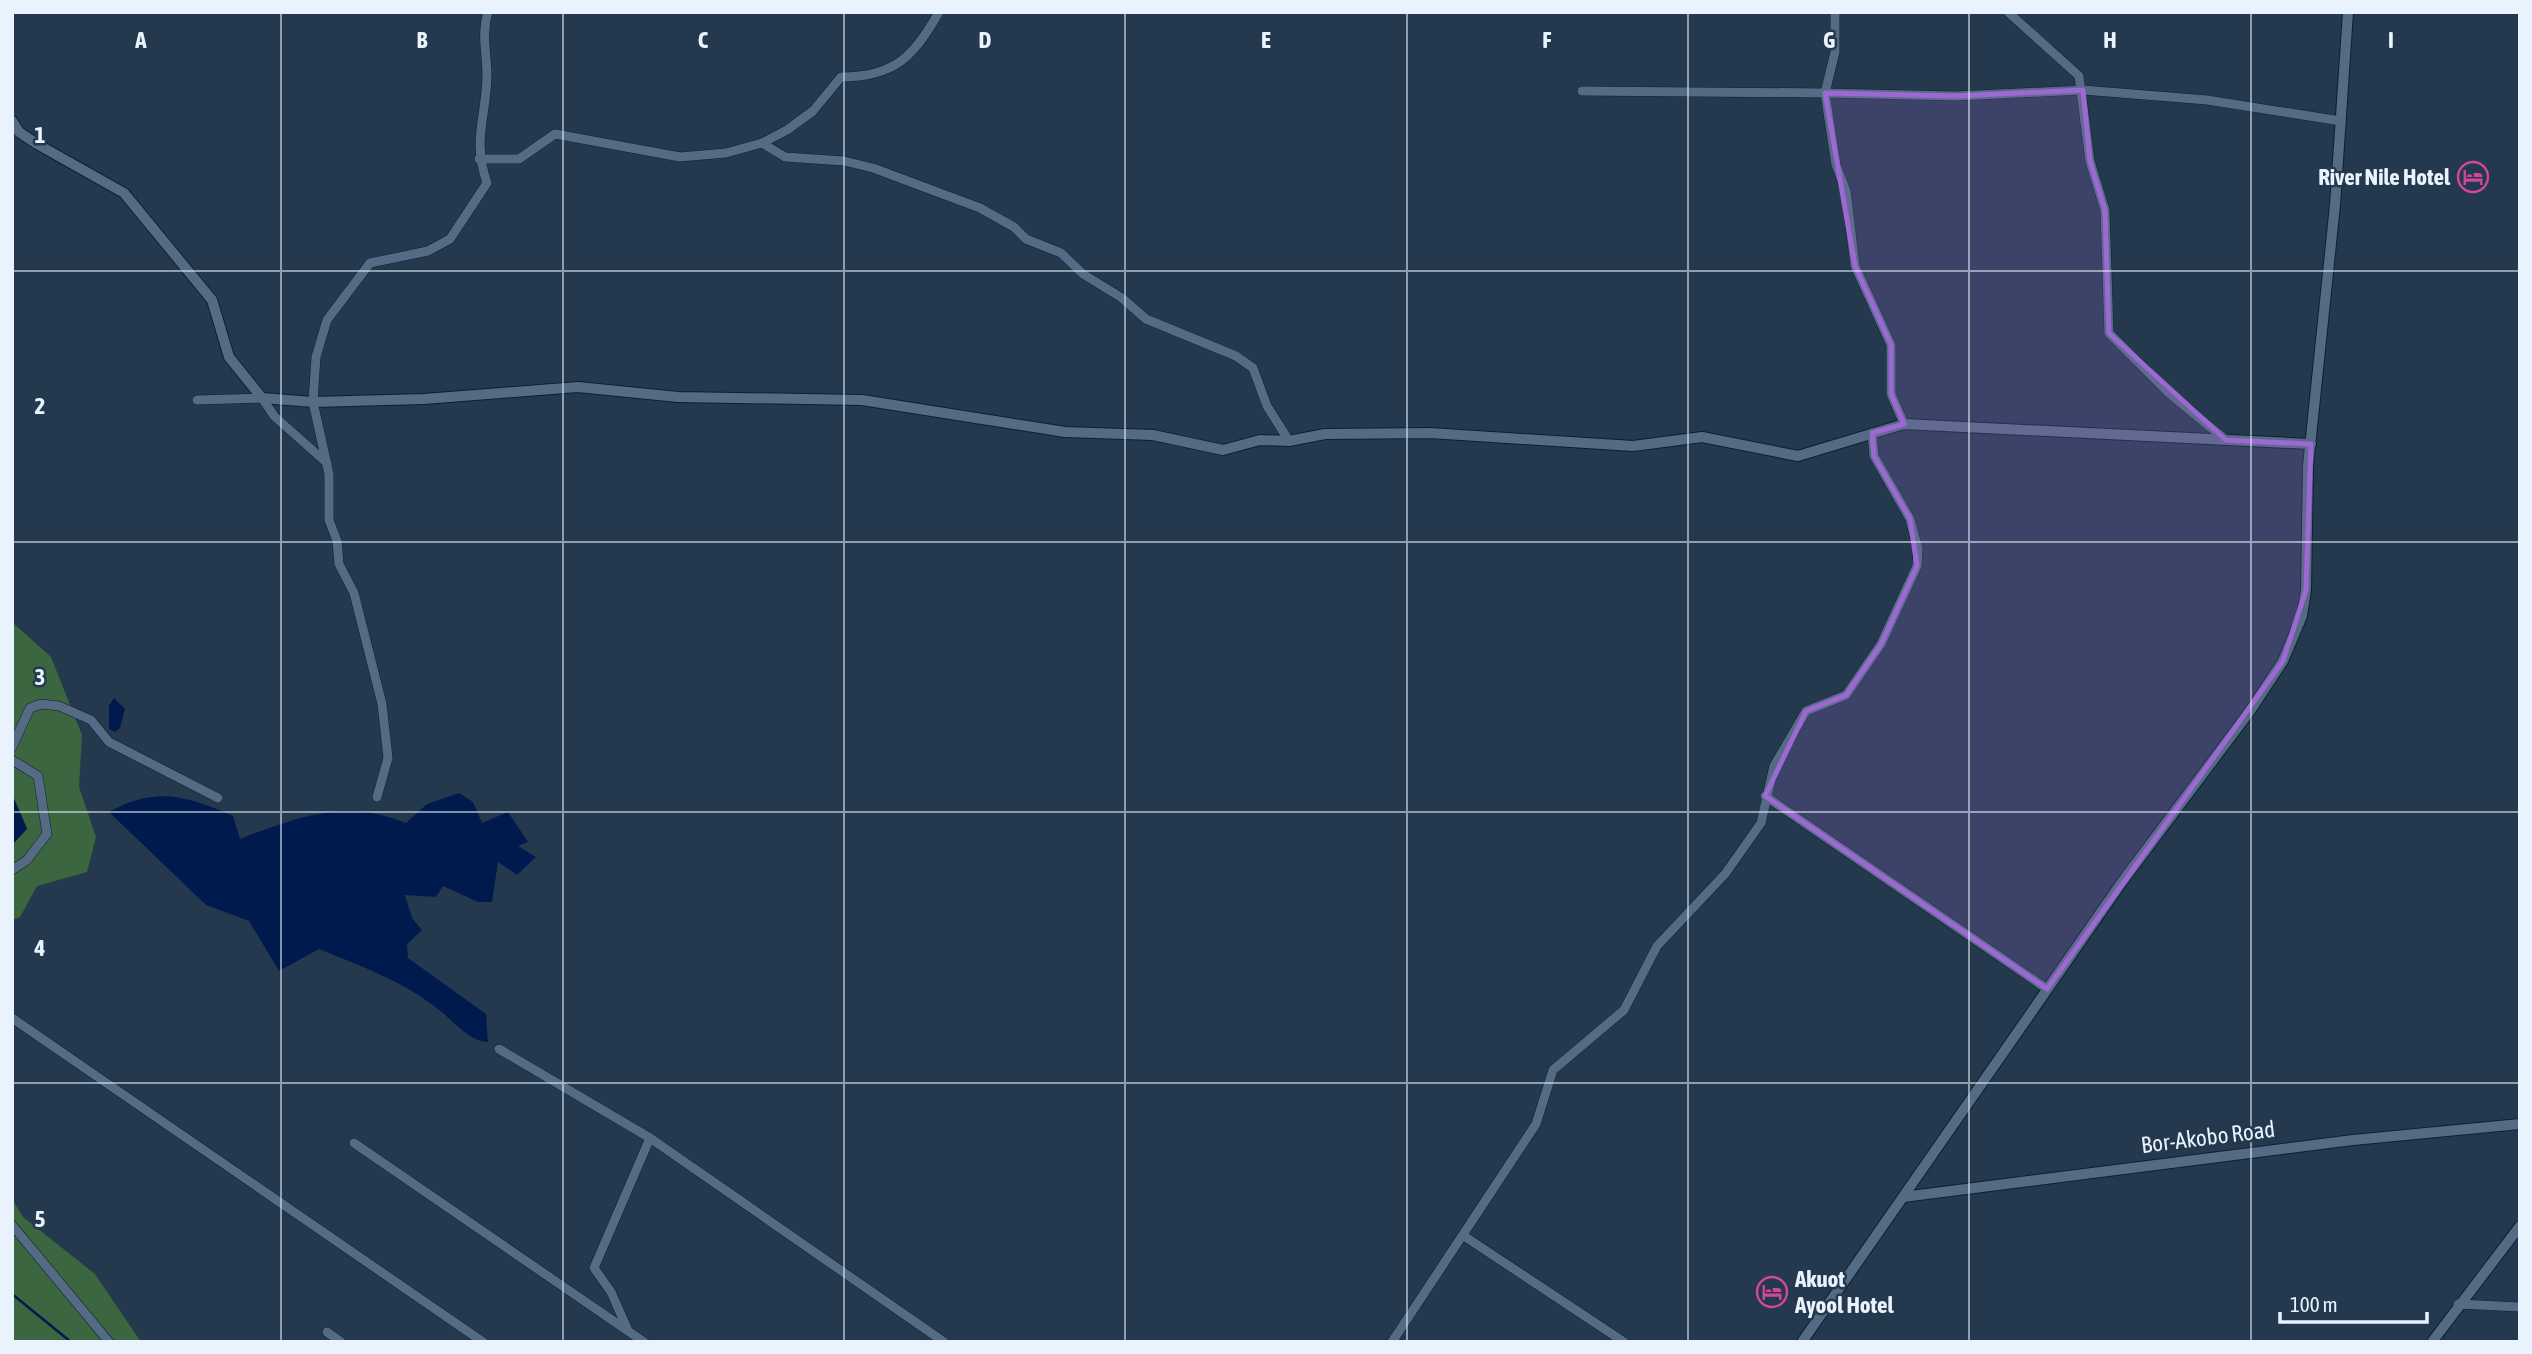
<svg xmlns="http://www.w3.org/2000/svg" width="2532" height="1354" font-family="'Asap Condensed',sans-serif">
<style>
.green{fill:#3b663f}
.water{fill:#011a4d}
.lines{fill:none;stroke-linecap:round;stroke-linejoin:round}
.stream{stroke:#011a4d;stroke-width:2.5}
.minor-casing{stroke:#0c1f34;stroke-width:10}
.tertiary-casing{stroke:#0c1f34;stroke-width:12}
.minor{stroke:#556b83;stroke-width:9}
.tertiary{stroke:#556b83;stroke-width:10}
.marked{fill:#9c68d2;fill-opacity:0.2;stroke:#9c68d2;stroke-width:5;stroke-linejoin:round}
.grid{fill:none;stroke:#e9f3fe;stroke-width:2;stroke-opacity:0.55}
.labels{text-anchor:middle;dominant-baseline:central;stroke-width:5;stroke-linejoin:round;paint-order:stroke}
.poi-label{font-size:23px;font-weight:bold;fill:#e9f3fe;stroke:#25394e;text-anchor:end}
.street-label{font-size:23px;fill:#e9f3fe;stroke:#25394e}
.grid-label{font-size:23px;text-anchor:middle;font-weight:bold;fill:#e9f3fe;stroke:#25394e;stroke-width:5;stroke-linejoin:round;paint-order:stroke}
</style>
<rect width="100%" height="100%" fill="#25394e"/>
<g class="green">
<polygon points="12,622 51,657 82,735 79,787 96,837 87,872 37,886 20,917 12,920 12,845 27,828 12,794"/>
<polygon points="12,1199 23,1217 95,1274 141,1342 12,1342"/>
</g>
<g class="water">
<polygon points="114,698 125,709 120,728 115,732 109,729 109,706"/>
<path d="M459,793l14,9 9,21 26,-11 20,30 -10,4 18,11 -19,18 -19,-13 -6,40h-14l-35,-16 -7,11 -31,-2 7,23 10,12 -15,14 1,14 78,56 2,28c-18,-1 -30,-16 -44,-28 -36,-31 -81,-47 -125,-65l-40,22 -30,-50 -43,-16 -97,-93c47,-26 78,-16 124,4l7,23c56,-22 107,-41 166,-16l21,-19z"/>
<polygon points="12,794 27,829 12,845"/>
</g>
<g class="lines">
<polyline class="stream" points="12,1294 71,1342"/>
<g class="minor-casing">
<g id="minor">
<polyline points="1835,12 1835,52 1825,93 1956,96 2083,90 2207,100 2341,121"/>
<polyline points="2008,12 2079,76 2090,161 2105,210 2109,333 2169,393 2226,440"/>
<polyline points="1582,91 1825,93 1836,165 1846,191 1855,266 1891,345 1891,394 1904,424"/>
<polyline points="762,143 785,157 844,161 873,168 980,208 1014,227 1026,239 1061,253 1083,274 1122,298 1146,319 1236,356 1253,368 1267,406 1289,441"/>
<path d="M479,159h40l36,-25 125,23 46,-4 36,-10 25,-13 26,-19 28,-34c53,0 73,-20 98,-65"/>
<polyline points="197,400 262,398 274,416 327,463"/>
<polyline points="12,747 30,708 41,704 59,706 91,720 109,742 218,798"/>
<polyline points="12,760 38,776 47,834 27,860 12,870"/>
<polyline points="1765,796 2047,989"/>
<path d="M377,797l11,-39 -6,-54 -28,-111 -15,-29 -2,-23 -8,-21v-46l-16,-72 3,-45 11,-37 43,-57 58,-12 22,-12 37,-56c-15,-44 -1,-64 0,-107 0,-23 -6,-41 1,-64"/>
<polyline points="12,1018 483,1342"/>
<polyline points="499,1049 650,1138 944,1342"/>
<polyline points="354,1143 644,1342"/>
<polyline points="12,1225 109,1342"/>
<polyline points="1464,1236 1624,1342"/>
<polyline points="2458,1304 2520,1307"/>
<polyline points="627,1328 611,1292 594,1268 650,1138"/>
<polyline points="327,1332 341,1342"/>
<polyline points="1392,1342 1536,1124 1553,1070 1624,1010 1657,946 1725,874 1761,823 1774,766 1806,711 1846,695 1881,644 1917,566 1918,549 1910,519 1874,456 1872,433"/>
</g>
</g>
<g class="tertiary-casing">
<g id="tertiary">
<polyline points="12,121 19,132 37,144 124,193 212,300 229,357 262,398 313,402 424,399 578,387 678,397 862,400 1065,432 1153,435 1223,450 1260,440 1289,441 1325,434 1430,433 1633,446 1702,437 1798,456 1904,424 2311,444"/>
<polyline points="1903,1197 2353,1140 2520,1124"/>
<polyline points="1802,1342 2122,882 2250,711 2283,661 2302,616 2306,590 2308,466 2335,205 2348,12"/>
<polyline points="2432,1342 2520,1226"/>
</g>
</g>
<use href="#minor" class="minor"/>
<use href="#tertiary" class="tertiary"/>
</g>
<path class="marked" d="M2083,90l7,71 15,49 4,123 117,107 85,4 -5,146 -23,71 -236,328 -282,-193 41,-85 40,-16 35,-51 36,-78 -7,-47 -36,-63 -2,-23 32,-9 -13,-30v-49l-36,-79 -30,-173 131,3z"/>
<path class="grid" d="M281,12v1330M563,12v1330M844,12v1330M1125,12v1330M1407,12v1330M1688,12v1330M1969,12v1330M2251,12v1330M12,271h2508M12,542h2508M12,812h2508M12,1083h2508"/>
<defs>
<g id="hotel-ring" transform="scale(1.575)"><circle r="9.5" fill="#25394e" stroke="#d1479c" stroke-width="1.5"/><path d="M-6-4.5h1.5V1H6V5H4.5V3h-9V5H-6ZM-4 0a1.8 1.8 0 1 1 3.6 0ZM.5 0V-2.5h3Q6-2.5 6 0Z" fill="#d1479c"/></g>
</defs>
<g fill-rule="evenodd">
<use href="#hotel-ring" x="2473" y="177"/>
<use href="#hotel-ring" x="1772" y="1292"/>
</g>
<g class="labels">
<g class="poi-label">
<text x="2450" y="177">River Nile Hotel</text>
<text x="1795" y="1279" text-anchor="start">Akuot<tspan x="1795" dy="26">Ayool Hotel</tspan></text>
</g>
<g class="street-label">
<text transform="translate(2208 1137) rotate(-7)">Bor-Akobo Road</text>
</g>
</g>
<g class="grid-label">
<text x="141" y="48">A</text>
<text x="422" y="48">B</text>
<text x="703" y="48">C</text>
<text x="985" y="48">D</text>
<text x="1266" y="48">E</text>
<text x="1547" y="48">F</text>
<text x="1829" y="48">G</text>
<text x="2110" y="48">H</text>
<text x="2391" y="48">I</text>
<text x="40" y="143">1</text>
<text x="40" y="414">2</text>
<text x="40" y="685">3</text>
<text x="40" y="956">4</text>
<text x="40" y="1227">5</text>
</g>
<rect width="2532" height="1354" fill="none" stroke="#e9f3fe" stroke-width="28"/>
<path d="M2280 1312v10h147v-10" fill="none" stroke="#e9f3fe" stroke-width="3.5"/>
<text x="2290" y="1312" font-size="21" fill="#e9f3fe" stroke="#25394e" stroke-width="5" paint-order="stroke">100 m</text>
</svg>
